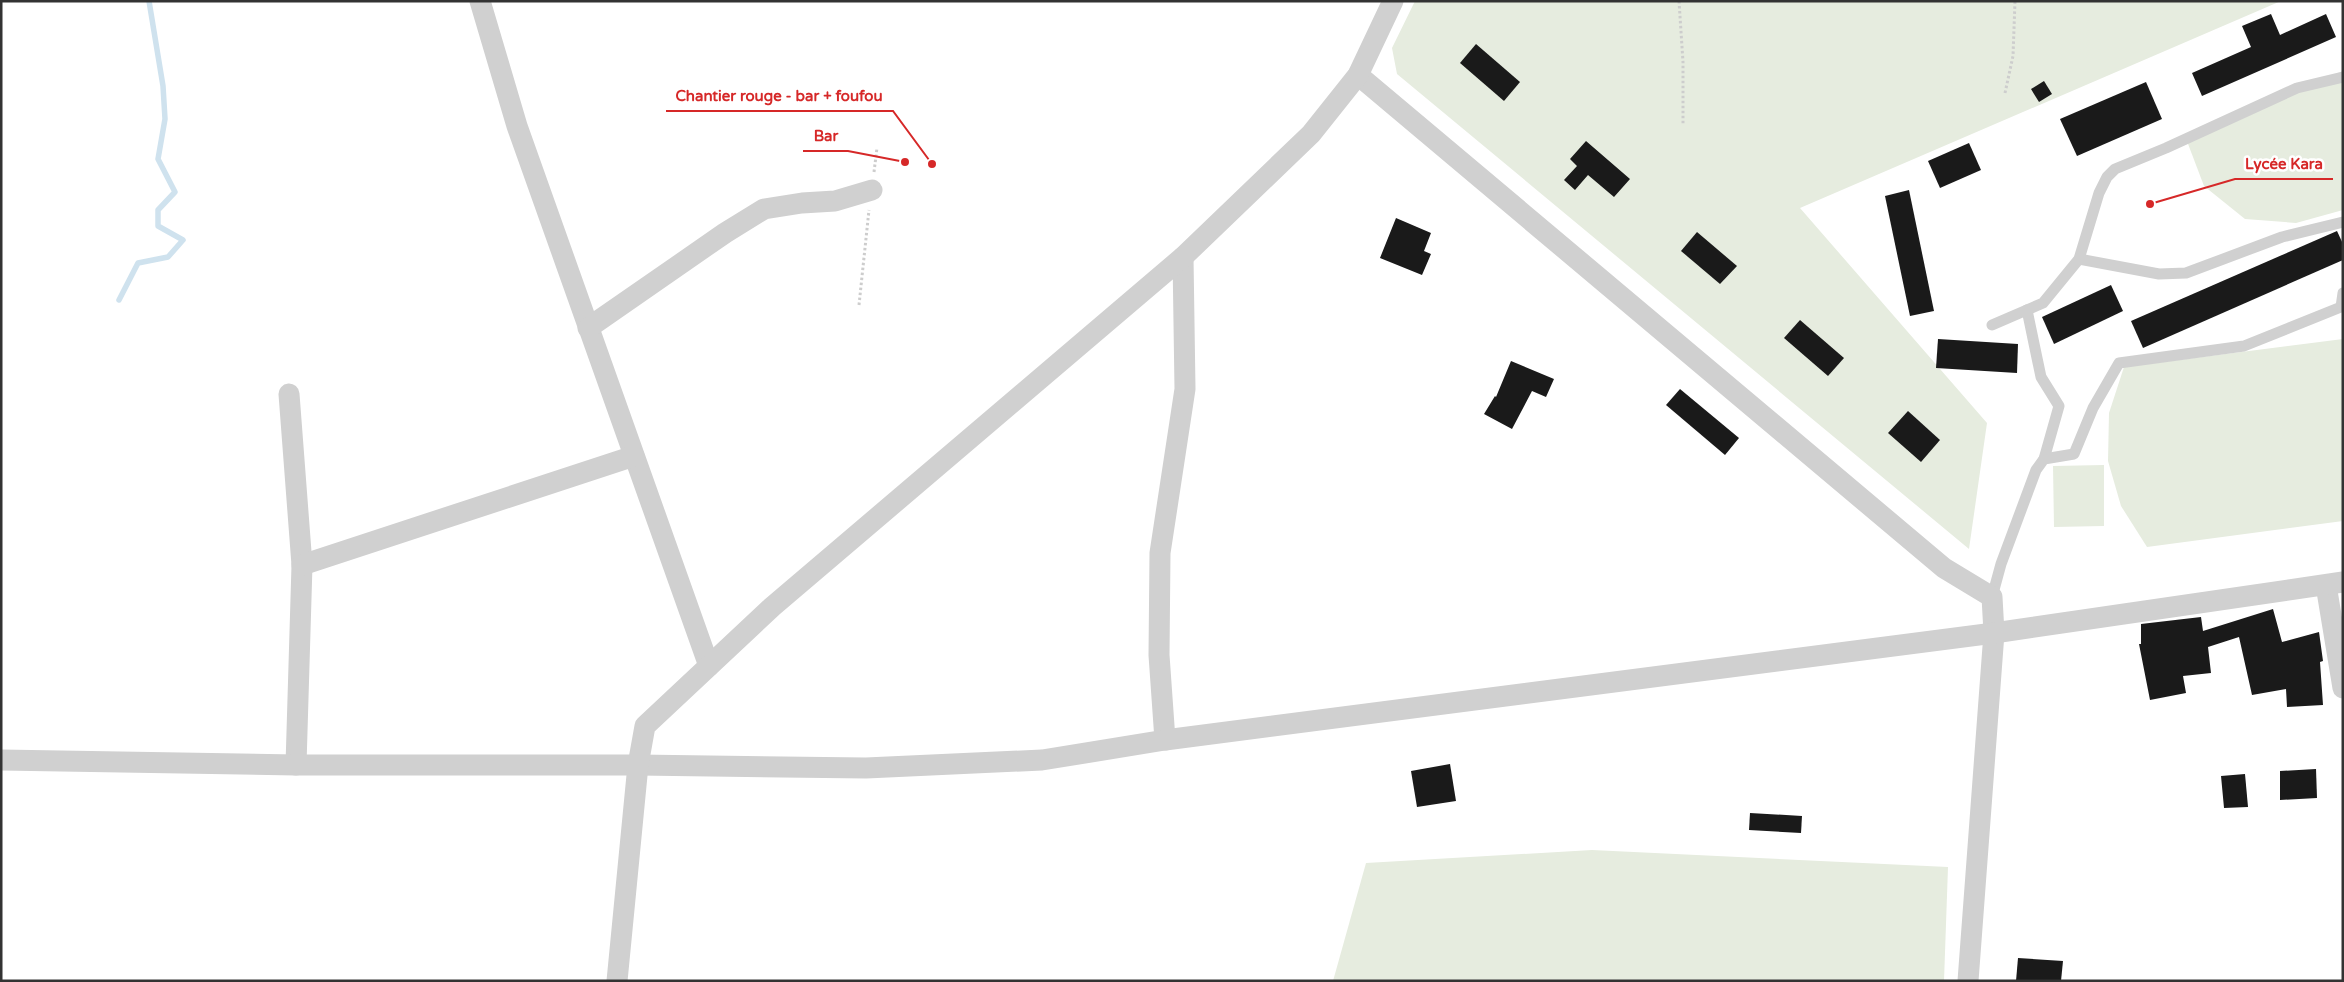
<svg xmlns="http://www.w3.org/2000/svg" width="2344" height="982" font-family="'Varela Round',sans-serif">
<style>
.green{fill:#e6ecdf}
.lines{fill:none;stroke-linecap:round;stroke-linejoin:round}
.stream{stroke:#cfe2ee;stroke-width:5.5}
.building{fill:#1a1a1a}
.path{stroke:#cdcdcd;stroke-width:3;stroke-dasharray:2.5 2.5;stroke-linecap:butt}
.service{stroke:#d0d0d0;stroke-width:11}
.minor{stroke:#d0d0d0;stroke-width:21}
.leader{fill:none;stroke:#d62828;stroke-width:2}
.callout-dot{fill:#d62828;stroke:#fff;stroke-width:2}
.callout-label{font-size:15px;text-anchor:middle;font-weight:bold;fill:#d62828;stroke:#fff;stroke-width:5;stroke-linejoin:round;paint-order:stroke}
</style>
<rect width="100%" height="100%" fill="#fff"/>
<g class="green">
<polygon points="1415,1 2281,1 1800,208 1987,423 1969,549 1397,74 1392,48"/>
<polygon points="2343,71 2343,210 2296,223 2245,219 2204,186 2185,136"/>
<polygon points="2343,339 2343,521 2147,547 2121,506 2108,461 2109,413 2124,367"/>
<polygon points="2104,465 2104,526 2054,527 2053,466"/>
<polygon points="1592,850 1948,867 1944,981 1333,981 1366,863"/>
</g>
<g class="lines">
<polyline class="stream" points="119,300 138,263 168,257 183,240 158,226 158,210 175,192 158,159 165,119 163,86 149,1"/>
</g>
<g class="building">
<polygon points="2271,14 2280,35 2326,14 2336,37 2202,96 2192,73 2251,47 2242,26"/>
<polygon points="1476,44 1520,82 1504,101 1460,63"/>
<polygon points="2044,81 2052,94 2039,102 2031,89"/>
<polygon points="2146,82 2162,119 2077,156 2060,119"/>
<polygon points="1586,141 1630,179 1614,197 1588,175 1575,190 1564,180 1577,166 1570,159"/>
<polygon points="1969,143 1981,170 1940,188 1928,161"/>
<polygon points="1909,190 1934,311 1910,316 1885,196"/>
<polygon points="1396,218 1431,233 1424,251 1431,254 1422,275 1380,258"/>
<polygon points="2337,231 2343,244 2343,260 2143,348 2131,321"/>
<polygon points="1697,232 1737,266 1720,284 1681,251"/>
<polygon points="2111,285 2123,311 2054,344 2042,317"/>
<polygon points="1800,320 1844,358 1828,376 1784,338"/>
<polygon points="1938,339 2018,344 2017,373 1936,368"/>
<polygon points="1511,361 1554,379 1546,397 1532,391 1512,429 1484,414 1495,396 1496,397"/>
<polygon points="1680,389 1739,438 1725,455 1666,405"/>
<polygon points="1908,411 1940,440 1921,462 1888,433"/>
<polygon points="2273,609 2282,642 2319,632 2323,661 2320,662 2323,705 2287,707 2286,689 2252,695 2239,637 2208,647 2211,673 2183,676 2186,693 2150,700 2139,644 2141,644 2141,624 2201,617 2203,631"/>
<polygon points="1450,764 1456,801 1417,807 1411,771"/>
<polygon points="2316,769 2317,798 2280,800 2280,771"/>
<polygon points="2245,774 2248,807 2224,808 2221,776"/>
<polygon points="1750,813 1802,816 1801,833 1749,830"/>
<polygon points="2018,958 2063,961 2061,981 2016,981"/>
</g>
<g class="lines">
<g class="path">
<polyline points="1679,1 1683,62 1683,124"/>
<polyline points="2005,93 2013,56 2015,1"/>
<polyline points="874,172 877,148"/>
<polyline points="859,305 869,210"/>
</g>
<g class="service">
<polyline points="2079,259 2159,274 2186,273 2282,237 2343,222"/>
<polyline points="2027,310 2041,377 2059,406 2044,459"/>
<polyline points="1992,325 2043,303 2079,259 2099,193 2107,177 2115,169 2166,148 2297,88 2343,77"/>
<polyline points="1992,597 2001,564 2036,470 2044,459 2074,454 2093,408 2119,363 2244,346 2341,307 2343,293"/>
</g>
<g class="minor">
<polyline points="480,1 517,126 709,666"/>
<polyline points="1358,75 1944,568 1992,597 1994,633 1968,981"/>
<polyline points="588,328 725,233 764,209 802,203 835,201 872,190"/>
<polyline points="289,394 302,565 296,765"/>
<polyline points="302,565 634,456"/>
<polyline points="2326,585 2343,688"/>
<polyline points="1165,740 1159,655 1160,553 1185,389 1183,257"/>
<polyline points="1,760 296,765 638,765 866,768 1042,760 1165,740 1994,633 2343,582"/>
<polyline points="617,981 638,765 645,726 772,607 1183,257 1311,134 1358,75 1393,1"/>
</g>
</g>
<path class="leader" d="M932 164L893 111H666M905 162L848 151H803M2150 204L2235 179H2333"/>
<g class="callout-dot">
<circle cx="932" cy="164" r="5"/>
<circle cx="905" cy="162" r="5"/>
<circle cx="2150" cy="204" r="5"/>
</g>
<g class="callout-label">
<text x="779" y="101">Chantier rouge - bar + foufou</text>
<text x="826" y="141">Bar</text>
<text x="2284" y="169">Lycée Kara</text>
</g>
<rect width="2344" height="982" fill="none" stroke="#333333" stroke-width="5"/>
</svg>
